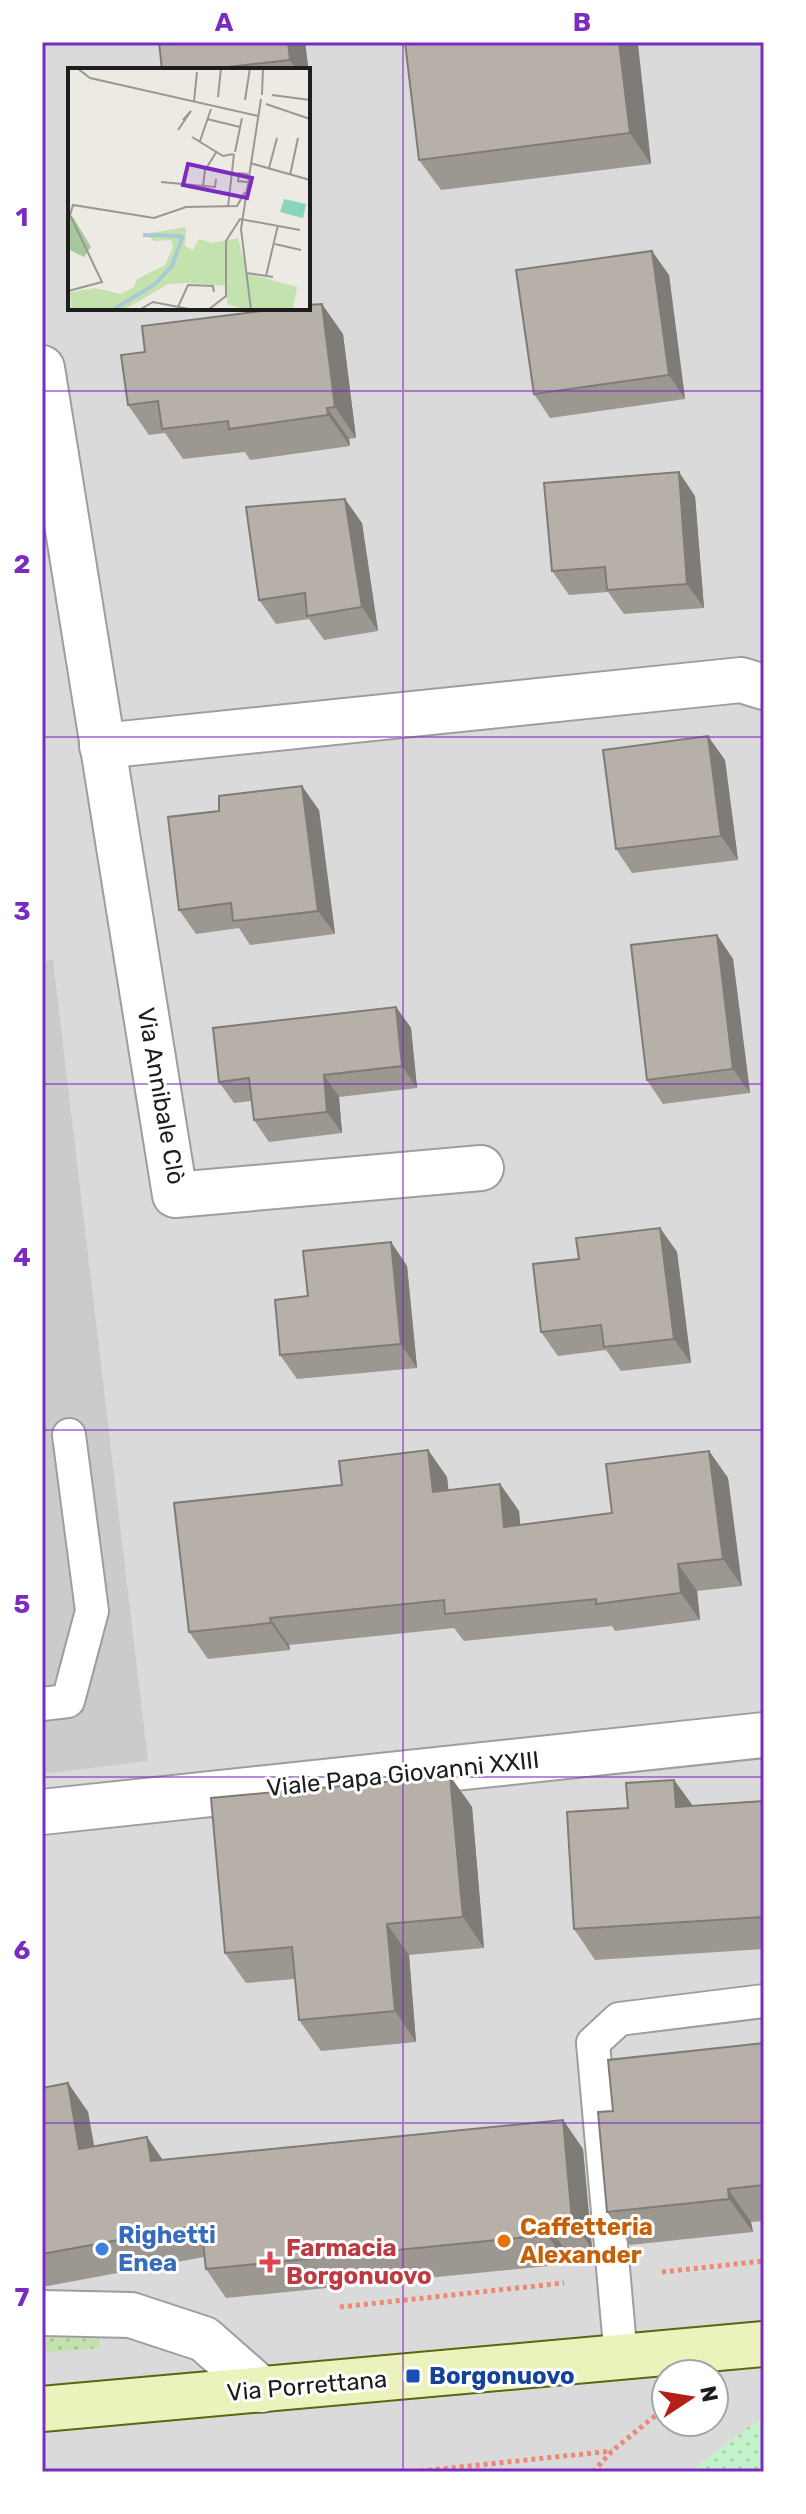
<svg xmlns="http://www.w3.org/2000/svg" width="806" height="2514" font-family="Rubik,sans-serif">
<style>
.residential{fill:#dbdada;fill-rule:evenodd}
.religious{fill:#cbcbcb}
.grass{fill:url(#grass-dots)}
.park{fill:url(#park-dots)}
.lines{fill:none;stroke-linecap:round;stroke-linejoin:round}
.lane-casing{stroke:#9e9e9e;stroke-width:36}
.street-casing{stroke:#9e9e9e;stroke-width:48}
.secondary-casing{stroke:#586710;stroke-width:48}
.path{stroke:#eb8a76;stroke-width:5;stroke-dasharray:4 4;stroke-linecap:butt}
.lane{stroke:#fff;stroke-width:32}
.street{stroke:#fff;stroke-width:44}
.secondary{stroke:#ecf2bc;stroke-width:44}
.wall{fill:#9d9791}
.shaded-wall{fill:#7f7b76}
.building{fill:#b6b0a9;stroke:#7f7b76;stroke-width:2}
.grid{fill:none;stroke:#7b2cbf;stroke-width:2;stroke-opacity:0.55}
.food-dot{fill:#e8710a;stroke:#fff;stroke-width:3}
.shop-dot{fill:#3f7fe0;stroke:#fff;stroke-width:3}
.health-dot{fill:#e0444e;stroke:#fff;stroke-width:3}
.transit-dot{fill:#1a4fb4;stroke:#fff;stroke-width:3}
.labels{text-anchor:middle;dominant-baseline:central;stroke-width:6;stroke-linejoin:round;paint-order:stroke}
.street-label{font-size:24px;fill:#1d1d1d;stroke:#fff}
.food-label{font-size:24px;font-weight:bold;fill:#c56008;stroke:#fff;text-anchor:start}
.shop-label{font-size:24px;font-weight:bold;fill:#366cbe;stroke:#fff;text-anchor:start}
.health-label{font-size:24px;font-weight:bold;fill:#be3a42;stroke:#fff;text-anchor:start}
.transit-label{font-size:24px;font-weight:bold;fill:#164399;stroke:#fff;text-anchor:start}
.inset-river{fill:none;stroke:#a8c9d6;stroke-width:4}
.inset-road{fill:none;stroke:#9a9894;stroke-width:2}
.view{fill:#7b2cbf;fill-opacity:0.15;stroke:#7b2cbf;stroke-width:4}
.inset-edge{fill:none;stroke:#1d1d1d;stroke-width:4}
.neatline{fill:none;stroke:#7b2cbf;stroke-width:3}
.grid-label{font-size:26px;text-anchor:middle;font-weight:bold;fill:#7b2cbf}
</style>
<defs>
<pattern id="grass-dots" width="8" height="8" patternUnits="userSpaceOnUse" patternTransform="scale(2)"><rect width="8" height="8" fill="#c4e2ae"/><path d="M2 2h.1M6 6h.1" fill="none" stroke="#a8c195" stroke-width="1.8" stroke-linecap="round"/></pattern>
<pattern id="park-dots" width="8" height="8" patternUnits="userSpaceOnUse" patternTransform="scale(2)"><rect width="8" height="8" fill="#c4f3cb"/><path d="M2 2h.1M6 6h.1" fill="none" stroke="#a8d0ae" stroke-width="1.8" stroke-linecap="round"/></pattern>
</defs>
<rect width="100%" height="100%" fill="#edeae3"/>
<path class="residential" d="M42,42h722v2430h-722zM70,70h238v238h-238zM666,2374h48v48h-48z"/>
<polygon class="religious" points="53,960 148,1761 42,1774 42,961"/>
<polygon class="grass" points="99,2337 99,2348 42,2353 42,2338"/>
<polygon class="park" points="764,2419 764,2472 689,2472 758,2420"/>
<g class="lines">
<g class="lane-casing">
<g id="lane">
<polyline points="42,1704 68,1701 92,1611 69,1435"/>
<polyline points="621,2358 593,2043 619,2019 764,2001"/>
</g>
</g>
<g class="street-casing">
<g id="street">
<polyline points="42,368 175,1195 481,1168"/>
<polyline points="102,746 741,680 764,687"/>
<polyline points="42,1812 764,1735"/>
<polyline points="42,2313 131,2315 204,2339 262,2390"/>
</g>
</g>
<g class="secondary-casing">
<polyline id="secondary" points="42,2409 764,2344"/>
</g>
<g class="path">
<polyline points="662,2272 764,2261"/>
<polyline points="340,2307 564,2283"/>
<polyline points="412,2472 612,2451"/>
<polyline points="593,2472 612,2451 661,2411 665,2411"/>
</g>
<use href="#lane" class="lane"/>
<use href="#street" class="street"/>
<use href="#secondary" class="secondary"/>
</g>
<g class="wall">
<polygon points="159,42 305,42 311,90 308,91 308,70 162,70"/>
<polygon points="405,42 636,42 638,45 651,164 441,190 419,160"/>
<polygon points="669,275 685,399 550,418 534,394"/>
<polygon points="343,334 356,438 349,439 350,446 250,460 245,452 183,459 165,433 149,435 128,405"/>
<polygon points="695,496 704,608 624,614 608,592 569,595 552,571"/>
<polygon points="362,523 378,631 324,640 309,619 276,624 259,600"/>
<polygon points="725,760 738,860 632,873 616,849"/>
<polygon points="319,810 335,934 250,945 239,928 196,934 179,910"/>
<polygon points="717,935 733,959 750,1093 663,1104 647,1080"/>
<polygon points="396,1007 411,1028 417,1088 339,1097 342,1133 269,1142 254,1120 251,1101 234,1103 219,1082"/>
<polygon points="660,1228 677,1252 691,1363 621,1371 606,1350 558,1356 541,1332 579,1259"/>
<polygon points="391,1242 407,1266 417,1368 297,1379 280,1355 308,1296"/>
<polygon points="428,1450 447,1477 448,1490 500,1484 519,1511 520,1525 612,1513 709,1451 728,1478 742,1586 697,1591 700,1620 615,1631 612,1626 464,1641 454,1628 289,1645 290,1650 208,1659 189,1632 342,1485"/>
<polygon points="450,1776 472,1807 484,1948 409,1955 416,2042 321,2051 299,2020 295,1979 246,1983 225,1953"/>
<polygon points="674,1780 693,1806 764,1801 764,1949 595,1960 574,1929 628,1808"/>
<polygon points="764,2043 764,2221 751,2222 753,2232 630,2245 607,2212 613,2111"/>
<polygon points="68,2083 88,2112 94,2147 163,2160 563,2120 583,2149 592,2249 566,2251 568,2264 226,2298 206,2269 204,2257 42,2287 42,2088"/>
</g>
<g class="shaded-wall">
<polygon points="288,42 305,42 311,90 308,86 308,70 297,70 290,60"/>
<polygon points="619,42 636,42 638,45 651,164 630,133"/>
<polygon points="652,251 669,275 685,399 669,375"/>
<polygon points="322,304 343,334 356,438 335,407"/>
<polygon points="327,408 349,439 350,446 328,415"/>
<polygon points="679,472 695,496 704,608 687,584"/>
<polygon points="345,499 362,523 378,631 362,607"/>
<polygon points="708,736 725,760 738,860 721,836"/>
<polygon points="302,786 319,810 335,934 318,911"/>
<polygon points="717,935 733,959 750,1093 733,1069"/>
<polygon points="396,1007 411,1028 417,1088 402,1066"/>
<polygon points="324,1075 339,1097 342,1133 327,1112"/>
<polygon points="660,1228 677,1252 691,1363 674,1339"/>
<polygon points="391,1242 407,1266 417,1368 401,1344"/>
<polygon points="428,1450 447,1477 452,1519 433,1492"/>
<polygon points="709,1451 728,1478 742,1586 723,1559"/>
<polygon points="500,1484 519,1511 523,1554 504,1527"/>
<polygon points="678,1564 697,1591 700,1620 681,1593"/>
<polygon points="270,1618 289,1645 290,1650 271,1623"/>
<polygon points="450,1776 472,1807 484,1948 463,1917"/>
<polygon points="674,1780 696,1810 676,1807"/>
<polygon points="387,1924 409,1955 416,2042 395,2011"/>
<polygon points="68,2083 88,2112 100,2178 79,2149"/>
<polygon points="563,2120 583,2149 592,2249 572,2220"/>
<polygon points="147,2137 167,2166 151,2161"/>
<polygon points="728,2189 751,2222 753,2232 729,2199"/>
<polygon points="546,2222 566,2251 568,2264 547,2235"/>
</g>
<g class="building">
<polygon points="159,42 288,42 290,60 202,70 162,70"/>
<polygon points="405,42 619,42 630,133 419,160"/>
<polygon points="652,251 669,375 534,394 516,270"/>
<polygon points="322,304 335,407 327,408 328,415 229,429 228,421 162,429 158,401 128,405 121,355 145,352 142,326 286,308 308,308 308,305"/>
<polygon points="679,472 687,584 607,590 605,567 552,571 544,483"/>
<polygon points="345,499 362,607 307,616 305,593 259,600 246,507"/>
<polygon points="708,736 721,836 616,849 603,750"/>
<polygon points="302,786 318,911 233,921 231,903 179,910 168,817 219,811 219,796"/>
<polygon points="717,935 733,1069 647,1080 631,945"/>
<polygon points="396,1007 402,1066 324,1075 327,1112 254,1120 249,1078 219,1082 213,1028"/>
<polygon points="660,1228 674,1339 604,1347 601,1325 541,1332 533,1264 579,1259 576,1238"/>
<polygon points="391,1242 401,1344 280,1355 275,1300 308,1296 303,1251"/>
<polygon points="428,1450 433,1492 500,1484 504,1527 612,1513 606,1464 709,1451 723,1559 678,1564 681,1593 596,1604 596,1599 445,1614 444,1600 270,1618 271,1623 189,1632 174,1503 342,1485 339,1461"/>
<polygon points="450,1776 463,1917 387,1924 395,2011 299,2020 292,1947 225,1953 211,1798"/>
<polygon points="674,1780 676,1807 764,1801 764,1917 574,1929 567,1812 628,1808 626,1783"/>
<polygon points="764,2043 764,2185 728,2189 729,2199 607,2212 598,2112 613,2111 608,2060"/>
<polygon points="68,2083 79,2149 147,2137 151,2161 563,2120 572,2220 546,2222 547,2235 206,2269 201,2225 42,2254 42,2088"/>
</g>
<path class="grid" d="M403,42v2430M42,391h722M42,737h722M42,1084h722M42,1430h722M42,1777h722M42,2123h722"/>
<circle class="food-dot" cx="504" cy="2241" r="8"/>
<circle class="shop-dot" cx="102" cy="2249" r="8"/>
<path class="health-dot" d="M266 2250h8v8h8v8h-8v8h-8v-8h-8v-8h8z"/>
<rect class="transit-dot" x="405" y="2368" width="16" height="16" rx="4"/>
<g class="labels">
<g class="street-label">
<text transform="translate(161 1096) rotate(80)">Via Annibale Clò</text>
<text transform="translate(403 1774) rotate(-6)">Viale Papa Giovanni XXIII</text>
<text transform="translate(307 2386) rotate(-5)">Via Porrettana</text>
</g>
<g class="food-label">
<text x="520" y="2227">Caffetteria<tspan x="520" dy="28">Alexander</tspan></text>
</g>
<g class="shop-label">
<text x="118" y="2235">Righetti<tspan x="118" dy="28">Enea</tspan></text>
</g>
<g class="health-label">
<text x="286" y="2248">Farmacia<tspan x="286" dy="28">Borgonuovo</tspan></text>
</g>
<g class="transit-label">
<text x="429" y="2376">Borgonuovo</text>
</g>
</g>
<g transform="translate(68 68)">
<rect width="242" height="242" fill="#edeae3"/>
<path d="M118,159l-1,19 8,4 6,-11 14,4 25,-5 9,35 50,14 -4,23 -53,-2 -13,-4v-18l-40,-3 -19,1 -44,26h-53l-1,-18 25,-4 26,6 13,-7 3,-8 28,-14 8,-18 -2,-7 -17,1 -9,-7z" fill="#c4e2ae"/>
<path d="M0,149h5l18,30 -7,10 -16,-8z" fill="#a6c89c"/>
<path d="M216,131l22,5 -3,14 -23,-6z" fill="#89d4bc"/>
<path class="inset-river" d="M75,167l38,1M45,242l42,-26 17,-18 11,-31"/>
<path class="inset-road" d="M9,0l13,10 168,38M194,27l1,-27M204,27l38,5M150,29l3,-29M177,32l5,-32M126,33l3,-29M198,36l44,15M139,51l33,8M110,62l13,-19 -8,9M124,69l31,19 10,-2M132,73l11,-32M167,84l7,-34M182,95l60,17M201,100l8,-30M222,107l8,-37M93,114l54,5 1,-8M179,114l-9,-1 1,-8 9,1M135,118l2,-16 12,-19M160,139l6,-53M207,176l26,6M179,205l26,4M198,208l12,-51M0,223l34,-9 -32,-67 3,-10 81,13 32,-11 51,-1 8,-14M110,239l10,-22 25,1 1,6M71,242l14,-8 41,8M140,242l18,-14v-55l14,-22 60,11M183,242l-10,-81 20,-130"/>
<path class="view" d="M120,96l64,14 -5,20 -64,-13z"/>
<rect width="242" height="242" class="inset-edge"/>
</g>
<rect width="806" height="2514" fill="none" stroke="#ffffff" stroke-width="88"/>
<g transform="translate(690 2398) rotate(78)"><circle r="38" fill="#ffffff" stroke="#a5a5a5" stroke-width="2"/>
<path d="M0-6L14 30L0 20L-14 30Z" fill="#b51f15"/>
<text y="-12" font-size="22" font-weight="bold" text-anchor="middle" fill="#1d1d1d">N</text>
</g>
<rect x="44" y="44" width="718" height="2426" class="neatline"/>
<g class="grid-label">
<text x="224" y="31">A</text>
<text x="582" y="31">B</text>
<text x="22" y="226">1</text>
<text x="22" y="573">2</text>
<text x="22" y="920">3</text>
<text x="22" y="1266">4</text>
<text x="22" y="1613">5</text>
<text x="22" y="1959">6</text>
<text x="22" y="2306">7</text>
</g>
</svg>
